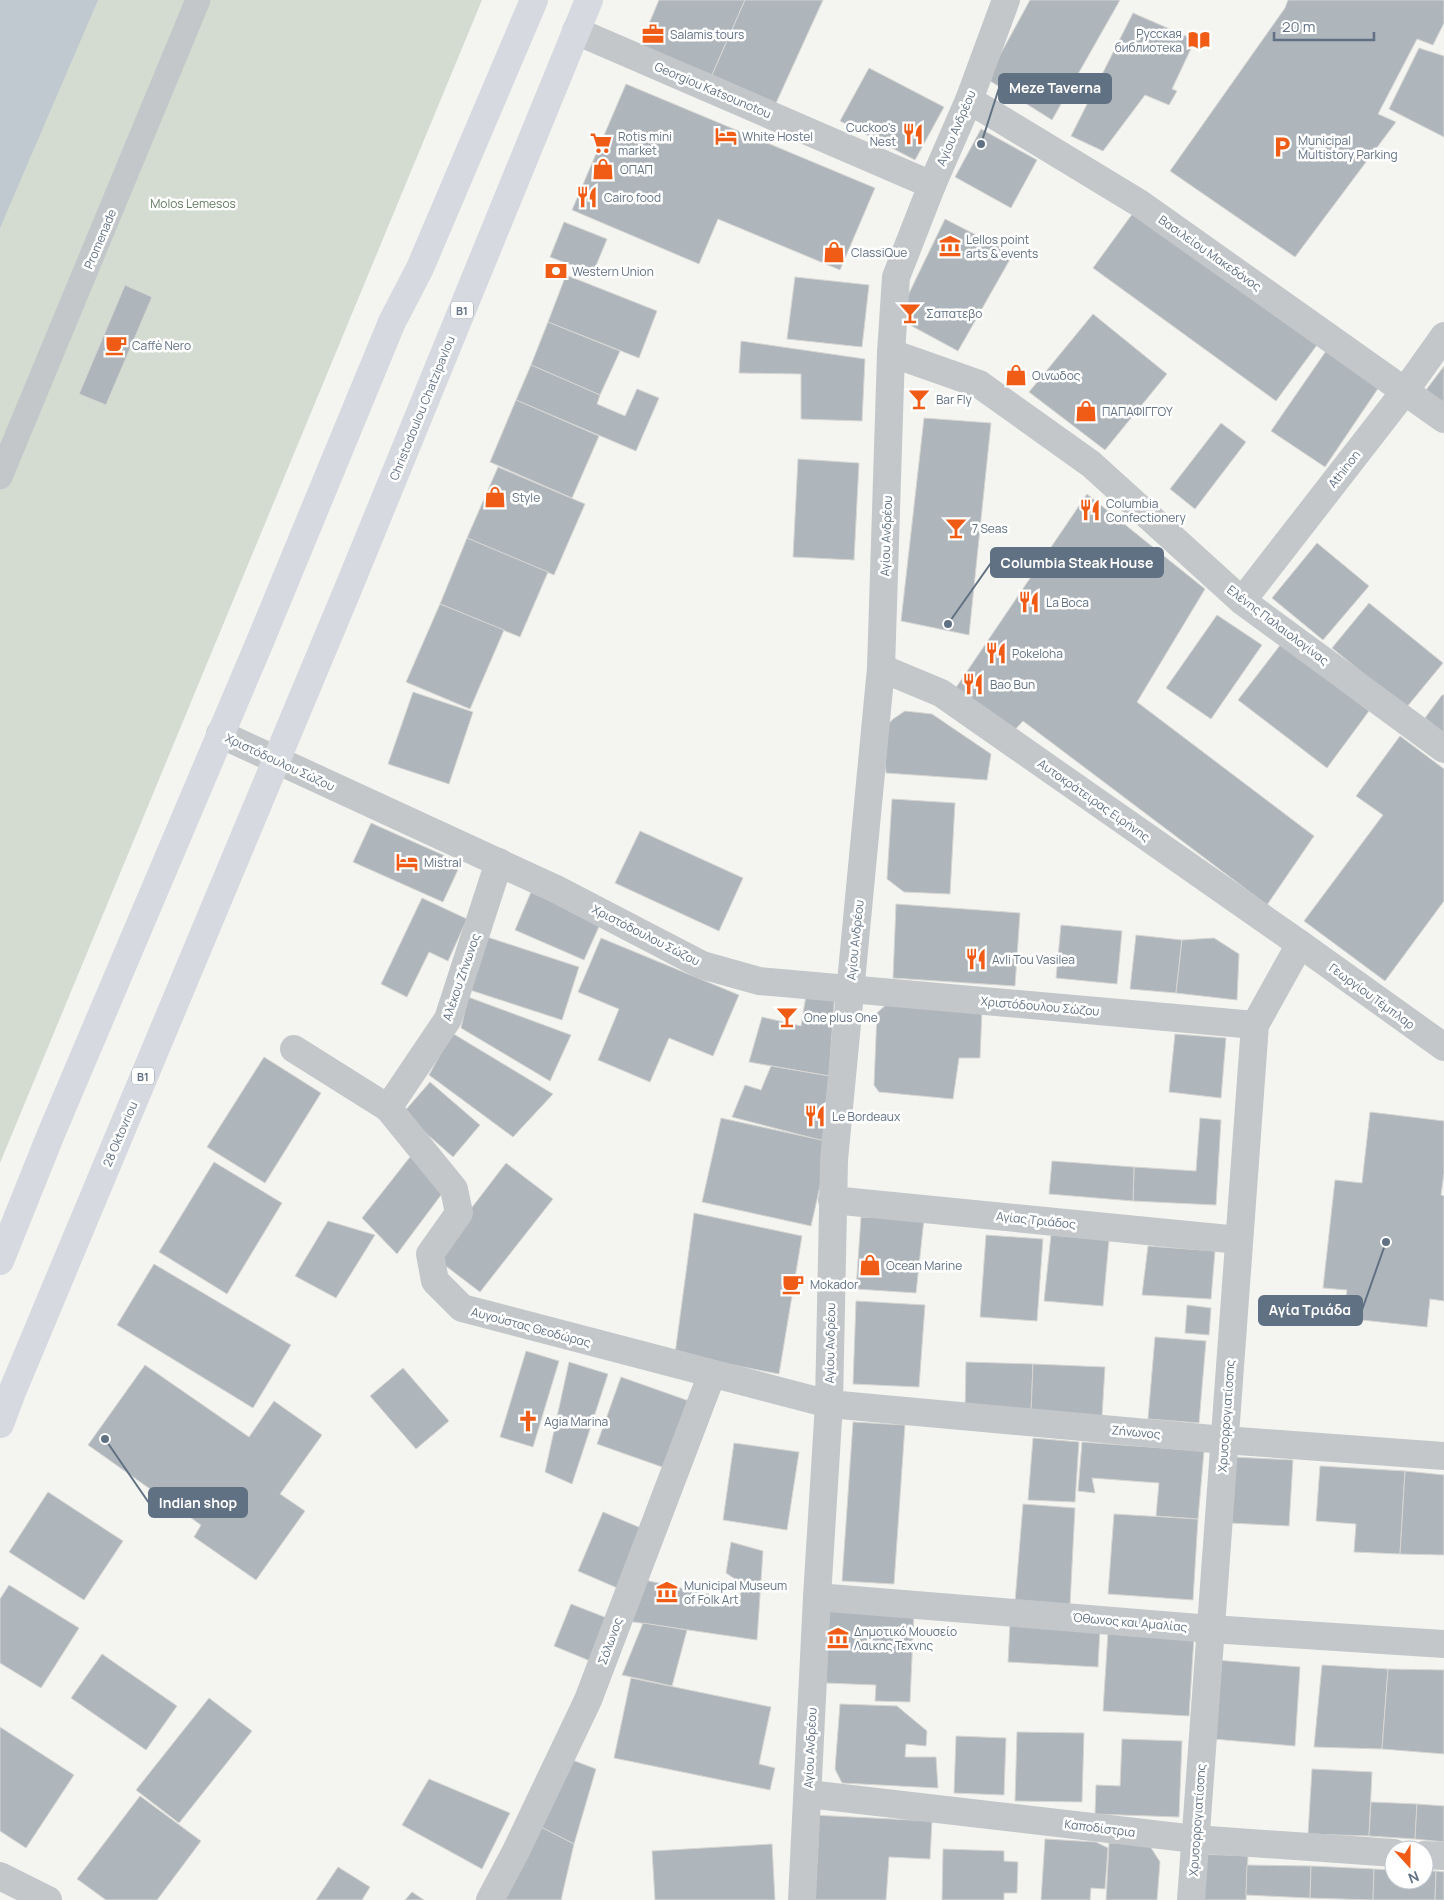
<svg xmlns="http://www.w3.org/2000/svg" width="1444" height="1900" font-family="Manrope,sans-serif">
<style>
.green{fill:#d4dcd1}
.water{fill:#bfc9cf}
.building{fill:#aeb5bb;stroke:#d6d6d3}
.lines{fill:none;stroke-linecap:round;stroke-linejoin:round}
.pedestrian{stroke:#c3c7ca;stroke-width:25}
.minor{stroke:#c3c7ca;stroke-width:28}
.tertiary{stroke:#c3c7ca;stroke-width:28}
.primary{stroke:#d6d9df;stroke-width:28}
.labels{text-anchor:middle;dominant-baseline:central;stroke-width:5;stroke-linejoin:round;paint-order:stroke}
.shield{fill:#fff;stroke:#909ca9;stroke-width:1}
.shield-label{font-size:11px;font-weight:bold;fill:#617184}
.poi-label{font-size:12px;fill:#617184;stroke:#fff;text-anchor:start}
.street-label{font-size:12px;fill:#617184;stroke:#fff}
.park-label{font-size:12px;fill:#647a61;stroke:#fff}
.leader{fill:none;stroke:#617184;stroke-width:2}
.callout-dot{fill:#617184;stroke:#fff;stroke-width:2}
.callout{fill:#617184;stroke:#617184;stroke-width:2}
.callout-label{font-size:14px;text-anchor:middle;font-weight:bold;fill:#fff}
</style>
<rect width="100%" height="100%" fill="#f4f5f0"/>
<polygon class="green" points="72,0 482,0 0,1163 0,171"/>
<polygon class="water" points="0,0 98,0 0,228"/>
<g class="building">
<polygon points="659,0 745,0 712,75 640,45"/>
<polygon points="745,0 823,0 776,103 712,75"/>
<polygon points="1030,0 1120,0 1052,120 987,79"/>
<polygon points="1288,0 1444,0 1444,23 1433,45 1417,39 1378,114 1396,122 1295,257 1170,171 1285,8"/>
<polygon points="1133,13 1195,40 1172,89 1177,91 1169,105 1145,95 1103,151 1071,136"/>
<polygon points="1419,48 1444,56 1444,137 1389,109"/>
<polygon points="869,68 944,107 915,160 840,121"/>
<polygon points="626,84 875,188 840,270 718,219 699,264 572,210"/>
<polygon points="981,129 1037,160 1011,208 955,177"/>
<polygon points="1133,213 1317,345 1276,401 1093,268"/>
<polygon points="945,219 1013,254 958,351 897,318"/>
<polygon points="564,222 607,239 593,273 550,257"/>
<polygon points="566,275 657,311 639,358 548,322"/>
<polygon points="795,277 869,285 862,347 787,339"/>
<polygon points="125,285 152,297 106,405 79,394"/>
<polygon points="1093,314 1167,374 1105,450 1029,392"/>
<polygon points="548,322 620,351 600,395 531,365"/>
<polygon points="741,341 865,359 862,421 801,419 801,374 739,373"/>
<polygon points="1326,351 1379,387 1325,467 1271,431"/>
<polygon points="531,365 600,395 597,404 625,416 637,389 659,398 636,451 516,400"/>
<polygon points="1444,366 1444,403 1426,390"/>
<polygon points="516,400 599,436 572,498 490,462"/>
<polygon points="924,418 991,423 969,635 901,621"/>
<polygon points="1221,423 1246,442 1195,509 1170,489"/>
<polygon points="798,459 859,463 854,560 793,557"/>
<polygon points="498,467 585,504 554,575 467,538"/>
<polygon points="1087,494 1205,589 1137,702 1314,836 1267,905 1023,721 1011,734 951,695"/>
<polygon points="467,538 548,572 520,637 440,604"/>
<polygon points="1317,543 1369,586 1323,640 1272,598"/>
<polygon points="1369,603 1443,663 1406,708 1332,648"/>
<polygon points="440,604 504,630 470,709 406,682"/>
<polygon points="1217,615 1262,645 1211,719 1166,688"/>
<polygon points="1281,644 1369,711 1327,768 1238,700"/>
<polygon points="413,692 473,712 449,784 388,764"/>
<polygon points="1442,695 1444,695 1444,733 1425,718"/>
<polygon points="905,711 932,714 991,754 987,780 886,773 883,730 893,719"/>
<polygon points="1400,736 1444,769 1444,901 1385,981 1304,921 1383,815 1356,796"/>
<polygon points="892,799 955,803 950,894 904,892 887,879"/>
<polygon points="371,823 461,863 443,902 353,862"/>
<polygon points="640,831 743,878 719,931 615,883"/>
<polygon points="531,892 601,922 584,960 515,930"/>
<polygon points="422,898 467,919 448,961 429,952 407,997 381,984"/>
<polygon points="896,904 1020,913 1015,986 893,978"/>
<polygon points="1061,925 1122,931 1117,984 1056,978"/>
<polygon points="1136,935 1182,940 1176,993 1130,989"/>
<polygon points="487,937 579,967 562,1020 470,990"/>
<polygon points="601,938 739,995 713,1056 669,1038 650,1082 598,1060 619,1009 578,992"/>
<polygon points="1214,938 1239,954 1237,1000 1176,993 1182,940"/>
<polygon points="807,989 835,992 829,1076 749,1062 762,1017 801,1026"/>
<polygon points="468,997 571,1035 550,1081 461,1028"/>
<polygon points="890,1001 982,1010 980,1058 959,1058 953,1099 879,1092 874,1085 877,1013"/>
<polygon points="452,1033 553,1094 513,1137 429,1075"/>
<polygon points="1175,1034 1226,1038 1221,1098 1169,1092"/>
<polygon points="264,1057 321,1093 265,1183 207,1147"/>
<polygon points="771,1066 829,1076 824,1141 732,1117 745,1085 761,1090"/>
<polygon points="430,1082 480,1125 453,1157 403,1113"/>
<polygon points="1370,1112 1444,1121 1444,1173 1441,1195 1444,1196 1444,1301 1430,1299 1427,1327 1343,1318 1347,1290 1323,1288 1335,1180 1362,1183"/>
<polygon points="721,1118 830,1142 811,1226 702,1202"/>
<polygon points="1200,1118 1221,1120 1216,1205 1133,1201 1134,1167 1196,1171"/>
<polygon points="410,1157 444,1191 397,1254 362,1218"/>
<polygon points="1052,1161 1134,1167 1133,1201 1049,1194"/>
<polygon points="214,1162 282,1203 227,1294 159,1252"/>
<polygon points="506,1163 553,1199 480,1292 434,1257"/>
<polygon points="694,1213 802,1236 779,1374 675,1354"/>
<polygon points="861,1217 924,1219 916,1293 856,1289"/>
<polygon points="328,1221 375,1235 336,1298 295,1276"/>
<polygon points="986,1235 1043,1239 1037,1321 980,1317"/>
<polygon points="1051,1235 1109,1240 1103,1306 1044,1301"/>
<polygon points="1148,1246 1215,1251 1211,1299 1142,1295"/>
<polygon points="154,1264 291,1345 253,1408 117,1325"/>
<polygon points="856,1301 925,1305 919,1387 853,1384"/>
<polygon points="1187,1305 1211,1308 1209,1335 1185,1333"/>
<polygon points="1155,1337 1206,1341 1199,1423 1148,1419"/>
<polygon points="526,1351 559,1361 533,1447 500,1437"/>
<polygon points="569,1362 608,1374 572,1484 545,1472"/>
<polygon points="966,1362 1033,1364 1031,1413 965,1409"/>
<polygon points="1033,1364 1105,1367 1102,1416 1031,1413"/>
<polygon points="145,1365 249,1437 274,1401 322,1435 280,1494 305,1511 256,1580 194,1537 201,1525 88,1445"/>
<polygon points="403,1368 449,1421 416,1449 370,1396"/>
<polygon points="621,1377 689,1401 665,1468 597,1444"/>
<polygon points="853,1422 905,1425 894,1584 842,1581"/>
<polygon points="1033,1438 1079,1442 1075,1502 1028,1500"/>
<polygon points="1082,1442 1204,1451 1198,1519 1156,1516 1159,1483 1092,1478 1095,1493 1078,1491"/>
<polygon points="734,1443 799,1452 787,1530 723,1520"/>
<polygon points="1233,1457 1293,1460 1289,1526 1230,1523"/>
<polygon points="1320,1466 1405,1471 1400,1554 1354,1552 1356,1524 1316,1521"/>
<polygon points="1405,1471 1444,1475 1444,1555 1400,1554"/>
<polygon points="48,1492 123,1541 84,1600 9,1552"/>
<polygon points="1023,1504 1075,1508 1070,1605 1015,1602"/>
<polygon points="603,1512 648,1531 622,1590 578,1571"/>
<polygon points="1114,1514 1198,1519 1193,1600 1108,1594"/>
<polygon points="731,1542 763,1551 757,1640 627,1621 640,1579 740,1601 741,1583 726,1573"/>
<polygon points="9,1585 79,1628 41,1688 0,1663 0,1599"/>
<polygon points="571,1604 612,1620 595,1663 554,1646"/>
<polygon points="828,1611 914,1613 910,1702 875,1701 876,1685 826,1683"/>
<polygon points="643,1623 687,1630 672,1686 622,1675"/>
<polygon points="1010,1623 1100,1628 1098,1667 1008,1662"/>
<polygon points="1108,1632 1194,1637 1189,1716 1103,1711"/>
<polygon points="102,1654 177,1706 146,1750 71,1698"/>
<polygon points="1216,1660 1300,1667 1295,1746 1213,1739"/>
<polygon points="1322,1665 1388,1669 1382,1749 1314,1747"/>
<polygon points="1388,1669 1444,1670 1444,1754 1382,1749"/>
<polygon points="631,1678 771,1707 759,1764 775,1768 770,1790 614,1758"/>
<polygon points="209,1698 252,1731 179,1823 136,1790"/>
<polygon points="840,1704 897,1706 927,1731 926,1746 906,1744 905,1757 936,1757 938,1788 842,1783 835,1769"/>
<polygon points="0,1727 74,1775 26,1848 0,1831"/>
<polygon points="1017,1732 1084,1733 1082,1802 1015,1801"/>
<polygon points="956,1736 1006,1738 1004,1795 954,1793"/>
<polygon points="1122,1739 1182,1741 1179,1817 1095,1814 1096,1785 1120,1786"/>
<polygon points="567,1758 596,1769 574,1844 535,1824"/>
<polygon points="1312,1769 1372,1772 1369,1836 1308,1834"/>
<polygon points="429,1779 510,1813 482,1869 402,1825"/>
<polygon points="140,1796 201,1841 157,1900 106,1900 77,1879"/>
<polygon points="1371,1802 1417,1804 1415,1839 1369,1836"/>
<polygon points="1417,1804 1444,1806 1444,1842 1415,1839"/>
<polygon points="812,1815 932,1821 930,1859 889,1857 886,1900 807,1900"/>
<polygon points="535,1824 574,1844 561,1900 497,1900"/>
<polygon points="1045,1839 1096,1842 1108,1848 1105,1889 1091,1888 1090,1900 1041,1900"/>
<polygon points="1109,1843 1148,1843 1160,1862 1157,1900 1106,1900"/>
<polygon points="772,1844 775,1900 655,1900 652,1851"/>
<polygon points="943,1849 1004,1851 1004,1861 1018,1862 1017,1893 1004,1893 1004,1900 942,1900"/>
<polygon points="1202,1854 1248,1856 1246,1900 1200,1900"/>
<polygon points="1247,1865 1311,1866 1310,1898 1246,1895"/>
<polygon points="1311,1866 1374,1869 1373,1900 1310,1898"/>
<polygon points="338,1867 370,1887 362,1900 316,1900"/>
<polygon points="1374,1869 1394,1870 1394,1880 1424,1880 1424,1871 1436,1871 1435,1900 1373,1900"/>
<polygon points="1436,1871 1444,1872 1444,1900 1435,1900"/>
<polygon points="412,1892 424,1900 405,1900"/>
</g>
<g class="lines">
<polyline class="pedestrian" points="0,477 198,0"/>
<g class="minor">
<polyline points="576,31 932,185"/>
<polyline points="969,100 1139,203 1444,419"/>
<polyline points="891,353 979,384 1091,464 1242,601 1444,749"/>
<polyline points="1242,601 1405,391 1444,336"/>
<polyline points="881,668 941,693 1300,944 1444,1047"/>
<polyline points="220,734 556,889 702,965 759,981 1255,1025"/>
<polyline points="294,1049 388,1108 454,1189 459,1213 430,1254 435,1281 462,1308 829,1404 1224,1440 1444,1456"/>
<polyline points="388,1108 448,1019 499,862"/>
<polyline points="832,1200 1239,1240"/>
<polyline points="817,1597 1211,1629 1444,1644"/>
<polyline points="808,1794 1195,1839 1394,1853"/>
<polyline points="1424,1855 1444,1856"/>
<polyline points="0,1876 48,1900"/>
<polyline points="490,1900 516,1851 588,1700 712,1374"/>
<polyline points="1191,1900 1255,1025 1300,944"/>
</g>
<polyline class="tertiary" points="802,1900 817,1597 829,1404 834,1160 881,668 891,353 896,277 932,185 969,100 1006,0"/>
<g class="primary">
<polyline points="0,1261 51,1134 259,644 392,322 420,268 534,0"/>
<polyline points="0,1424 12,1392 348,589 589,0"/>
</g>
</g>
<defs>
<g id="office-bare" transform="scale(1.725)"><path d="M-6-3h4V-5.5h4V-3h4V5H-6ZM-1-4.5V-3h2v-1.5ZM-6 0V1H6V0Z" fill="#f05b15" stroke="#fff" stroke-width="2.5" paint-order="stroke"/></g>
<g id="library-bare" transform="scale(1.725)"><path d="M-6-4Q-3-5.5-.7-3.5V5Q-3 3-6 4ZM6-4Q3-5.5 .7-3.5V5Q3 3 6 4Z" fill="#f05b15" stroke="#fff" stroke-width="2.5" paint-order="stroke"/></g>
<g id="restaurant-bare" transform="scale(1.725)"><path d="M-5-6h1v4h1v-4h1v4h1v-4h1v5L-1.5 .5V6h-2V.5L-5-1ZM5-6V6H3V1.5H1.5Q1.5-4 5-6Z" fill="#f05b15" stroke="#fff" stroke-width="2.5" paint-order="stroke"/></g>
<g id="hotel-bare" transform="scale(1.725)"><path d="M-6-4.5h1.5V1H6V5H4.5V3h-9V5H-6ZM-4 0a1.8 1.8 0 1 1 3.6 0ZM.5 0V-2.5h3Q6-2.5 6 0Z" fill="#f05b15" stroke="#fff" stroke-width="2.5" paint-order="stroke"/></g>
<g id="supermarket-bare" transform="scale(1.725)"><path d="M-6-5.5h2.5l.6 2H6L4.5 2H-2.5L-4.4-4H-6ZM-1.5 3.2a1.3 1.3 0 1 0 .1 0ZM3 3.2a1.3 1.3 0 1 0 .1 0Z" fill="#f05b15" stroke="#fff" stroke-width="2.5" paint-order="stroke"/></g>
<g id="parking-bare" transform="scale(1.725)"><path d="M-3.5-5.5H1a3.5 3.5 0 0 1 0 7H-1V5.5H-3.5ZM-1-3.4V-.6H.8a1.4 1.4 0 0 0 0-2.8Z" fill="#f05b15" stroke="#fff" stroke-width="2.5" paint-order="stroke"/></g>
<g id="shop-bare" transform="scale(1.725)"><path d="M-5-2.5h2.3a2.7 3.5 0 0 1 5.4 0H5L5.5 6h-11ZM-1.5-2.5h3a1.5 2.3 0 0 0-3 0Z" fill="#f05b15" stroke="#fff" stroke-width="2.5" paint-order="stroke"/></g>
<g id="museum-bare" transform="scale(1.725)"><path d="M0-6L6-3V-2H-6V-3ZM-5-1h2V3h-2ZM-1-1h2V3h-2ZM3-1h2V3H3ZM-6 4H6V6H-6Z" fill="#f05b15" stroke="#fff" stroke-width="2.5" paint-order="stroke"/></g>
<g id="bank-bare" transform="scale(1.725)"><path d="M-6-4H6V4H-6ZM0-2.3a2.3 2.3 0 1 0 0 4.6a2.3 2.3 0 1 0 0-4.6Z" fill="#f05b15" stroke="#fff" stroke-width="2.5" paint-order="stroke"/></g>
<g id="bar-bare" transform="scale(1.725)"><path d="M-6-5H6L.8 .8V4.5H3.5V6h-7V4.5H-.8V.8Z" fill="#f05b15" stroke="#fff" stroke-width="2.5" paint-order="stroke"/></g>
<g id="cafe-bare" transform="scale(1.725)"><path d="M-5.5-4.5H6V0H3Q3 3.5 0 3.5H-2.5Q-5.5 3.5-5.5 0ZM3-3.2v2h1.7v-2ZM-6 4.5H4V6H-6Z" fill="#f05b15" stroke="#fff" stroke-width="2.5" paint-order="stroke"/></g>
<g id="church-bare" transform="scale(1.725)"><path d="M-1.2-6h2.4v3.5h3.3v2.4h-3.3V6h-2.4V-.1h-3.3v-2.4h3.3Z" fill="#f05b15" stroke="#fff" stroke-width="2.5" paint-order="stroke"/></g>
</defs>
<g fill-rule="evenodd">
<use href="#office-bare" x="653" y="34"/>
<use href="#library-bare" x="1199" y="40"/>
<use href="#restaurant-bare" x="913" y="134"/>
<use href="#hotel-bare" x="726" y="136"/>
<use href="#supermarket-bare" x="601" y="143"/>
<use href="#parking-bare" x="1282" y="147"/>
<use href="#shop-bare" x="603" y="169"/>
<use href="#restaurant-bare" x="587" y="197"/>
<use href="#museum-bare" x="950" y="246"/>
<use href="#shop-bare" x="834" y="252"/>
<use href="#bank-bare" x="556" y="271"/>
<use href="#bar-bare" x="910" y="313"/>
<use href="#cafe-bare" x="116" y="345"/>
<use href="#shop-bare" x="1016" y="375"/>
<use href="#bar-bare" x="919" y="399"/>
<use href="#shop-bare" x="1086" y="411"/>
<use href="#shop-bare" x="495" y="497"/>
<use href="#restaurant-bare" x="1090" y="510"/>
<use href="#bar-bare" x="956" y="528"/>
<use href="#restaurant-bare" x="1029" y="602"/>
<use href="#restaurant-bare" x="996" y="653"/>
<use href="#restaurant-bare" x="973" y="684"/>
<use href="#hotel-bare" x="407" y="862"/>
<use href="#restaurant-bare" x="976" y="959"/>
<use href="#bar-bare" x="787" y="1017"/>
<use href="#restaurant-bare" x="815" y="1116"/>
<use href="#shop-bare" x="870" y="1265"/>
<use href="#cafe-bare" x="793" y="1284"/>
<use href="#church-bare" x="528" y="1421"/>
<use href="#museum-bare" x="667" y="1592"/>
<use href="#museum-bare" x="838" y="1638"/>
</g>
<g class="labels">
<g class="shield">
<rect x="451" y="301.5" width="22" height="17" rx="4"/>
<rect x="132" y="1067.5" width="22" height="17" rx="4"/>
</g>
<g class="shield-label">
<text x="462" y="310">B1</text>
<text x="143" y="1076">B1</text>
</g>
<g class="poi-label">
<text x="1182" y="33" text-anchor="end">Русская<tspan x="1182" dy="14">библиотека</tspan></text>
<text x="670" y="34">Salamis tours</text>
<text x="896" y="127" text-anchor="end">Cuckoo's<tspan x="896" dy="14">Nest</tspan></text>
<text x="618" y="136">Rotis mini<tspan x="618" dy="14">market</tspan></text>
<text x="742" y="136">White Hostel</text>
<text x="1298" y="140">Municipal<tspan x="1298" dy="14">Multistory Parking</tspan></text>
<text x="620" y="169">ΟΠΑΠ</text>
<text x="604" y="197">Cairo food</text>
<text x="966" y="239">Lellos point<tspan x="966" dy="14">arts &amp; events</tspan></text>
<text x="851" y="252">ClassiQue</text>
<text x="572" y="271">Western Union</text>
<text x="926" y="313">Σαπατεβο</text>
<text x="132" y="345">Caffè Nero</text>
<text x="1032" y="375">Οινωδος</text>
<text x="936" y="399">Bar Fly</text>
<text x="1102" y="411">ΠΑΠΑΦΙΓΓΟΥ</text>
<text x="512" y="497">Style</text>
<text x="1106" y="503">Columbia<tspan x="1106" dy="14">Confectionery</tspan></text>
<text x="972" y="528">7 Seas</text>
<text x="1046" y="602">La Boca</text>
<text x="1012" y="653">Pokeloha</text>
<text x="990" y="684">Bao Bun</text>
<text x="424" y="862">Mistral</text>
<text x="992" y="959">Avli Tou Vasilea</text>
<text x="804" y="1017">One plus One</text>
<text x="832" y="1116">Le Bordeaux</text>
<text x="886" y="1265">Ocean Marine</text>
<text x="810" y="1284">Mokador</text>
<text x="544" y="1421">Agia Marina</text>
<text x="684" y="1585">Municipal Museum<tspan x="684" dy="14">of Folk Art</tspan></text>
<text x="854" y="1631">Δημοτικό Μουσείο<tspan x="854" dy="14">Λαικης Τεχνης</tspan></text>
</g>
<g class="street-label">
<text transform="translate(713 90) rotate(23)">Georgiou Katsounotou</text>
<text transform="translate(956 128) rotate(-67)">Αγίου Ανδρέου</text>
<text transform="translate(100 239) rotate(-67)">Promenade</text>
<text transform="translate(1210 253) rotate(35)">Βασιλείου Μακεδόνος</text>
<text transform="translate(422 408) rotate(-68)">Christodoulou Chatzipavlou</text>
<text transform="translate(1344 469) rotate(-52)">Athinon</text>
<text transform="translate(886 536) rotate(-88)">Αγίου Ανδρέου</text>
<text transform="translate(1278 625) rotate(37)">Ελένης Παλαιολογίνας</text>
<text transform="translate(280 762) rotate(25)">Χριστόδουλου Σώζου</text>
<text transform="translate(1094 800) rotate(35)">Αυτοκράτειρας Ειρήνης</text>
<text transform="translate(646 935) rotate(27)">Χριστόδουλου Σώζου</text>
<text transform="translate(855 940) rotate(-84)">Αγίου Ανδρέου</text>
<text transform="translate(461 977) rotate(-71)">Αλέκου Ζήνωνος</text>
<text transform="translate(1372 996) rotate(36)">Γεωργίου Τέμπλαρ</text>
<text transform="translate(1040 1006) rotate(5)">Χριστόδουλου Σώζου</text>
<text transform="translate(120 1134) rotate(-67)">28 Oktovriou</text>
<text transform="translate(1036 1220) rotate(6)">Αγίας Τριάδος</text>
<text transform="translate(531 1327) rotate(15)">Αυγούστας Θεοδώρας</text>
<text transform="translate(830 1343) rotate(-89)">Αγίου Ανδρέου</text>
<text transform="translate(1226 1416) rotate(-86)">Χρυσορρογιατίσσης</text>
<text transform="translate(1136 1432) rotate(5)">Ζήνωνος</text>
<text transform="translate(1130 1622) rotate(5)">Όθωνος και Αμαλίας</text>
<text transform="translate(610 1641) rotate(-70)">Σόλωνος</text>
<text transform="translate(810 1748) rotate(-87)">Αγίου Ανδρέου</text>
<text transform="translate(1197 1820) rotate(-86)">Χρυσορρογιατίσσης</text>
<text transform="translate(1100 1828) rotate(7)">Καποδίστρια</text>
</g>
<g class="park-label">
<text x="193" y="203">Molos Lemesos</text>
</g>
</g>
<path class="leader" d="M981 144L999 88M948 624L991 563M1386 1242L1362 1310M105 1439L149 1503"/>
<g class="callout-dot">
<circle cx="981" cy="144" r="5"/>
<circle cx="948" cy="624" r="5"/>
<circle cx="1386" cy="1242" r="5"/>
<circle cx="105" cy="1439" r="5"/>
</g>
<g class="callout">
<rect x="999" y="74" width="112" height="29" rx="5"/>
<rect x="991" y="548" width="172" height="29" rx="5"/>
<rect x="1259" y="1296" width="103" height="29" rx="5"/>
<rect x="149" y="1488" width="98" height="29" rx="5"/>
</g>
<g class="callout-label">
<text x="1055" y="93">Meze Taverna</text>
<text x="1077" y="568">Columbia Steak House</text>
<text x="1310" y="1315">Αγία Τριάδα</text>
<text x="198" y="1508">Indian shop</text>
</g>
<g transform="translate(1409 1865) rotate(159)"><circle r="24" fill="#ffffff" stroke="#c0c6ce"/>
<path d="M0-4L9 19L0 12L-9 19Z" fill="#f05b15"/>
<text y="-8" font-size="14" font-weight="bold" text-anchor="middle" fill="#617184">N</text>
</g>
<path d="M1274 32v8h100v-8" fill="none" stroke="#617184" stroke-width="2.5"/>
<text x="1282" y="32" font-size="15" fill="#617184" stroke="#ffffff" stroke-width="4" paint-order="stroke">20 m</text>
</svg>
